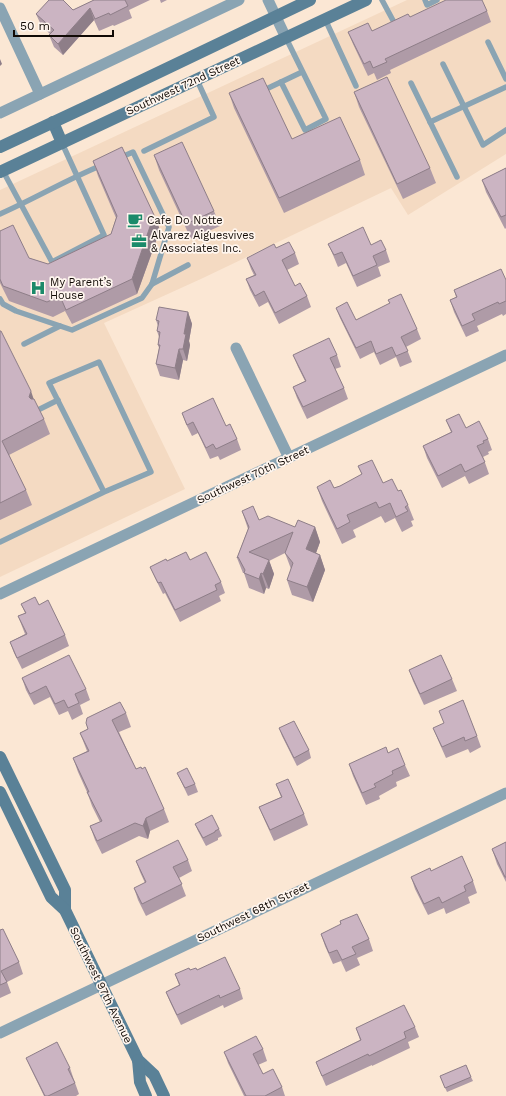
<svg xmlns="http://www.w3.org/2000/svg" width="506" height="1096" font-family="'Work Sans',sans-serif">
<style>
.built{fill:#f4dac2}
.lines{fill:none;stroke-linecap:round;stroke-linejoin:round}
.lane{stroke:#8aa4b3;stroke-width:5.5}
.street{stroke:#8aa4b3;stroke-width:11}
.secondary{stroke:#5a8197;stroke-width:12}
.wall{fill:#af9ba7}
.shaded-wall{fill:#8e7e88}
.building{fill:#cbb4c2;stroke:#8e7e88}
.labels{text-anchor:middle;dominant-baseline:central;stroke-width:3.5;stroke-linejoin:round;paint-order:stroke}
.street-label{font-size:11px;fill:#110a05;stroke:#fff6ef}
.poi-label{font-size:11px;fill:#110a05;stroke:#fff6ef;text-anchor:start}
</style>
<rect width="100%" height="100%" fill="#fbe7d4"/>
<polygon class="built" points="407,0 506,0 506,154 408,215 391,188 203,278 104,323 185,489 0,577 0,190"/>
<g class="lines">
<g class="lane">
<polyline points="382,0 396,26"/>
<polyline points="425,0 427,5 437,0"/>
<polyline points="325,19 356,86"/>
<polyline points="286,38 326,119 305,130 281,82 302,72"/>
<polyline points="488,42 506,79"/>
<polyline points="443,64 483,145 506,130"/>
<polyline points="411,83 457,177"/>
<polyline points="262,91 281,82"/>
<polyline points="430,122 506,87"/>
<polyline points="144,151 214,117 197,80"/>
<polyline points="3,171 52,262 104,235 62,143"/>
<path d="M0,214c34,-15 66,-34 100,-48"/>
<polyline points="152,284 188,265"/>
<polyline points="0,299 3,304 16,311 72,330 142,298 152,284 169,227 133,152 119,158"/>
<polyline points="24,344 60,326"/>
<polyline points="38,410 58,400"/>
<polyline points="0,542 104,492 151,472 99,362 49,383 104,492"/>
</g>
<g class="street">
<polyline points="268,0 286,38"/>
<polyline points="0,8 40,94"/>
<polyline points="0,113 239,0"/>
<polyline points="236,348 289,458"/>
<polyline points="0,594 506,355"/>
<polyline points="0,1033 506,793"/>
</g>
<g class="secondary">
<polyline points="53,122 62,143"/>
<polyline points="0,147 103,99 310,0"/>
<polyline points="0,172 366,0"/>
<polyline points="0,757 65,890 65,910"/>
<polyline points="0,792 51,897 65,910 138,1060 154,1075 164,1096"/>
<polyline points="138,1060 140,1082 146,1096"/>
</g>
</g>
<g class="wall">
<polygon points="94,0 150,0 129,10 132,18 114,26 113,25 99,31 94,20 63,55 54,47 49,35 50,34 41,25 36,14 73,10"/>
<polygon points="160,0 167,0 161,3"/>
<polygon points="487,11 491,22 390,70 391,73 377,80 374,73 368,76 353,44 348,32 372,31 410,17"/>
<polygon points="354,92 430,168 436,183 403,199 359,107"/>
<polygon points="229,93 292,139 360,160 365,175 284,213 234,108"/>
<polygon points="154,155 214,211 220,226 191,239 159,170"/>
<polygon points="93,161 154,215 160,230 137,294 72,324 65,311 53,317 9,301 0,283 0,231 29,258 48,264 111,234 116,218 98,176"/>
<polygon points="506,168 506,228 505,229 486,192 482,180"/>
<polygon points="328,244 371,245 386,250 390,262 378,267 381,276 357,287 346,263 338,267 333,255"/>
<polygon points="276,248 295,253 299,264 287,270 295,286 307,296 311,307 279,324 268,302 259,307 250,290 246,279 254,275 251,269 247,258"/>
<polygon points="506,280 506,314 503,316 502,314 477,326 479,331 466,337 454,312 450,300 456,297 454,290"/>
<polygon points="388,300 417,329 421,339 406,347 412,362 400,367 396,357 380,365 374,352 360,359 340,318 336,308 356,320 390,304"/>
<polygon points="188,312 192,324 189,341 190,345 187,361 183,360 179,380 160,376 156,364 159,348 158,345 159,337 157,331 158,326 156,320"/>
<polygon points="0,331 33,399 44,419 50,434 9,455 26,490 32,505 0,520"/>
<polygon points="293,355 337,355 341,367 335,369 344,388 348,399 307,419 297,398 293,387 305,381 298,367"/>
<polygon points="182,413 226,426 237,439 241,450 220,460 218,456 210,459 198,433 192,436 186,424"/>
<polygon points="446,420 488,439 492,450 488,452 489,454 483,457 489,474 469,484 465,476 442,488 427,458 423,446 451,432"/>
<polygon points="358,466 383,483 398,491 408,505 414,520 411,521 413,526 402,532 395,518 385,523 381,516 353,530 356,537 342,544 322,501 317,487 334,488 340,486 362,475"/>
<polygon points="242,511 259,520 295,527 315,527 320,542 316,553 320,555 325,570 313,602 292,595 287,580 291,569 285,553 269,561 274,574 269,589 266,588 264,594 249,588 244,573 243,573 237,558 248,529"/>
<polygon points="190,560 221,582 225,593 219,596 221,601 180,622 165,593 163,594 155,578 150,567 167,561"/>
<polygon points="21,604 65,635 69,646 22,669 14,653 10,642 25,634 18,616 25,613"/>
<polygon points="409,670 452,679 457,691 424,705 413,681"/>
<polygon points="22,678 86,689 90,700 80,705 83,714 72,720 68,711 59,715 50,697 34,705 26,690"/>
<polygon points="126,713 131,727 119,732 136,769 164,809 169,822 150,831 148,839 139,836 102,854 95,840 90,826 100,822 92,806 87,792 78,772 73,758 87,751 80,733 88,729 86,723"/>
<polygon points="279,728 309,750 311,758 297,766 282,736"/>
<polygon points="433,728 477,736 481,747 470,753 468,749 446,758 438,740"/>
<polygon points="388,753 405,765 410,776 396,782 397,786 379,796 380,799 366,805 353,776 349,764"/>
<polygon points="177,773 195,784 198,792 188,796"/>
<polygon points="276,784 304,814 308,825 274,841 264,819 259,807 281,797"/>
<polygon points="195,824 219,829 222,836 218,838 218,840 206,846 198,831"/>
<polygon points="506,842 506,882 497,864 492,849"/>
<polygon points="188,860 192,871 179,878 186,896 146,916 138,900 134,888 145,883 140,872 136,861"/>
<polygon points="431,871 473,881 477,893 468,897 470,903 446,914 444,908 428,915 415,889 411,877"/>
<polygon points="340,921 369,939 373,951 357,958 360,965 346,972 341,961 333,964 325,946 321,934 341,925"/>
<polygon points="0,930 19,962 23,974 7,982 11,993 0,998"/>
<polygon points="190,970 197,970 240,989 243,999 224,1008 223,1005 181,1025 170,1002 166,992 179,985 175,974"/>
<polygon points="415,1027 419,1037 408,1042 410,1048 372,1066 372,1065 326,1086 320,1072 316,1062 360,1040 356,1028"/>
<polygon points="263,1049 267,1061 258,1065 263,1074 282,1087 285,1096 244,1096 228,1063 224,1052"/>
<polygon points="26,1058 70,1068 74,1080 79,1094 76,1096 44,1096 31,1069"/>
<polygon points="440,1076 471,1077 473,1081 447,1092"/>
</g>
<g class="shaded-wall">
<polygon points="90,8 94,20 63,55 58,44"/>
<polygon points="0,59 2,64 0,66"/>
<polygon points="154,215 160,230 137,294 132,279"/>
<polygon points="188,312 192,324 189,341 190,345 187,361 183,349 184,334"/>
<polygon points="179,349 183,360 179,380 175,368"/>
<polygon points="31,391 36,406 29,397"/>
<polygon points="315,527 320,542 312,564 306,549"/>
<polygon points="320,555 325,570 313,602 307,587"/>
<polygon points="269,560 274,574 269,589 263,574"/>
<polygon points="261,573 266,588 264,594 259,579"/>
<polygon points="146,818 150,831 148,839 143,826"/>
</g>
<g class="building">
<polygon points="49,0 63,0 73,10 94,0 125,0 128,6 110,15 109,13 95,19 90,8 58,44 49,35 54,30 36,14"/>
<polygon points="446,0 482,0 487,11 385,59 387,62 373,68 370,61 364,64 348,32 368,23 372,31 408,14 410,17"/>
<polygon points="387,77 430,168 397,184 354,92"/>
<polygon points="263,78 292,139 340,117 360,160 279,198 229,93"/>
<polygon points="182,142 214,211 186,224 154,155"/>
<polygon points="122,147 154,215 132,279 66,310 60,296 47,302 3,286 0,279 0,231 13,225 29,258 48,264 111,234 117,216 93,161"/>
<polygon points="506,168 506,215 501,217 482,180"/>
<polygon points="363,227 371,245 381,240 386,250 373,256 377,265 353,276 342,252 334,255 328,244"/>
<polygon points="289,242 295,253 282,260 295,286 300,283 307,296 275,313 264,291 255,296 246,279 256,275 247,258 274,244 276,248"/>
<polygon points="501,269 506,280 506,301 499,304 498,302 472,314 475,320 462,326 450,300 457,297 454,290"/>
<polygon points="401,294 417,329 401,337 408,351 396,356 392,347 376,354 371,341 356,348 336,308 347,302 356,320 390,303 388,300"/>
<polygon points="159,307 188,312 184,334 186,334 183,349 179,349 175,368 156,364 160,345 158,345 160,332 157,331 159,321 156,320"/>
<polygon points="0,331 1,331 31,391 29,397 31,399 34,399 44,419 2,441 26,490 0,503"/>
<polygon points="329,338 337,355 330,358 344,388 303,407 293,387 306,381 293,355"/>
<polygon points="213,398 226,426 230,424 237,439 216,449 213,444 206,448 193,422 187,425 182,413"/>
<polygon points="459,414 466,428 479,421 488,439 483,441 484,443 477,446 485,462 465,472 461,464 438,476 423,446 452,432 446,420"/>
<polygon points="372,460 383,483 392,479 398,491 401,490 408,505 405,507 408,511 396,517 390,503 379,508 376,502 347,515 350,522 337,529 317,487 330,480 334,488 340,486 362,474 358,466"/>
<polygon points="253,506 259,520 268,516 295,527 298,520 315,527 306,549 320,555 307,587 287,580 293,563 285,553 293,532 249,552 269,560 263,574 261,573 259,579 244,573 245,570 238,557 237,558 249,527 242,511"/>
<polygon points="186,552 190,560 206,552 221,582 215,585 217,590 175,610 161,582 158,583 150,567 166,559 167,561"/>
<polygon points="35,597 39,605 48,600 65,635 17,658 10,642 27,634 18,616 26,613 21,604"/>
<polygon points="69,655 86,689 75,694 79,703 68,708 64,700 55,704 46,686 30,694 22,678"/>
<polygon points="441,655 452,679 420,694 409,670"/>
<polygon points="463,700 477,736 465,741 464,737 442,747 433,728 444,723 439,711"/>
<polygon points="120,702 126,713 112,720 136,769 141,767 142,769 145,767 164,809 146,818 143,826 135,823 97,841 90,826 102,821 87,792 89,792 73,758 89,751 80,733 88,729 86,723 87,718"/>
<polygon points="294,721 309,750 294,758 279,728"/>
<polygon points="386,747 388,753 398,748 405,765 392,771 393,774 374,784 376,787 362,793 349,764"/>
<polygon points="187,768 195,784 185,788 177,773"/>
<polygon points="288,779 304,814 270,830 259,807 282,797 276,784"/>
<polygon points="212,815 219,829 215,831 215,832 203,838 195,824"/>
<polygon points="178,840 188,860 173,867 182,884 142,904 134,888 146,882 136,861"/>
<polygon points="506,842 506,877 505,877 492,849"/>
<polygon points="462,856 473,881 464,886 466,891 442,903 439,897 424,904 411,877 430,868 431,871"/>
<polygon points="357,914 369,939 352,947 356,954 342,960 337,950 329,953 321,934 341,924 340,921"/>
<polygon points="3,929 19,962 1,971 7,982 0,985 0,930"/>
<polygon points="225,957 240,989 220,998 219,995 177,1015 166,992 180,985 175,974 189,968 190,970 196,968 197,970"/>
<polygon points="404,1005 415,1027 404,1032 406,1038 369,1056 368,1054 322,1076 316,1062 361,1040 356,1028"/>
<polygon points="256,1036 263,1049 253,1054 263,1074 273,1069 282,1087 265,1096 246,1096 224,1052"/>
<polygon points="57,1042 70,1068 68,1069 75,1083 48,1096 45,1096 26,1058"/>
<polygon points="466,1065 471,1077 445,1088 440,1076"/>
</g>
<defs>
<g id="cafe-bare" transform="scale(1.2)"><path d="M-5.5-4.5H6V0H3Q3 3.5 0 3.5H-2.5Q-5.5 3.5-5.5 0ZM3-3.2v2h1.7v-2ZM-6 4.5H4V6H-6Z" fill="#1b8a6a" stroke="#fff6ef" stroke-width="2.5" paint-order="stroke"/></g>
<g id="office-bare" transform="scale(1.2)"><path d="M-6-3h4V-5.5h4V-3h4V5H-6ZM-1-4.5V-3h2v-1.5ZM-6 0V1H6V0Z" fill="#1b8a6a" stroke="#fff6ef" stroke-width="2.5" paint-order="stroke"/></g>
<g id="hospital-bare" transform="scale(1.2)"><path d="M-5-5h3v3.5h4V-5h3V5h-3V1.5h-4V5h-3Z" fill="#1b8a6a" stroke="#fff6ef" stroke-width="2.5" paint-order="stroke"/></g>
</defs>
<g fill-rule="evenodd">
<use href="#cafe-bare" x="135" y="220"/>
<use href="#office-bare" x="139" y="241"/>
<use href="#hospital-bare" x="38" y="288"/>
</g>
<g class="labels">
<g class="street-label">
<text transform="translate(183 86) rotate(-25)">Southwest 72nd Street</text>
<text transform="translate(253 475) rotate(-25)">Southwest 70th Street</text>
<text transform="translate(253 912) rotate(-26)">Southwest 68th Street</text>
<text transform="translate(101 985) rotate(64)">Southwest 97th Avenue</text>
</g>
<g class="poi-label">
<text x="147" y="220">Cafe Do Notte</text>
<text x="151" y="235">Alvarez Aiguesvives<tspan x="151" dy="13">&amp; Associates Inc.</tspan></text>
<text x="50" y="282">My Parent’s<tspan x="50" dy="13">House</tspan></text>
</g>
</g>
<path d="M14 30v6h99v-6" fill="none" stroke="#110a05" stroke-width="2"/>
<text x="20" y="30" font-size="12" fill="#110a05" stroke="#fff6ef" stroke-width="3" paint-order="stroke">50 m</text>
</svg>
